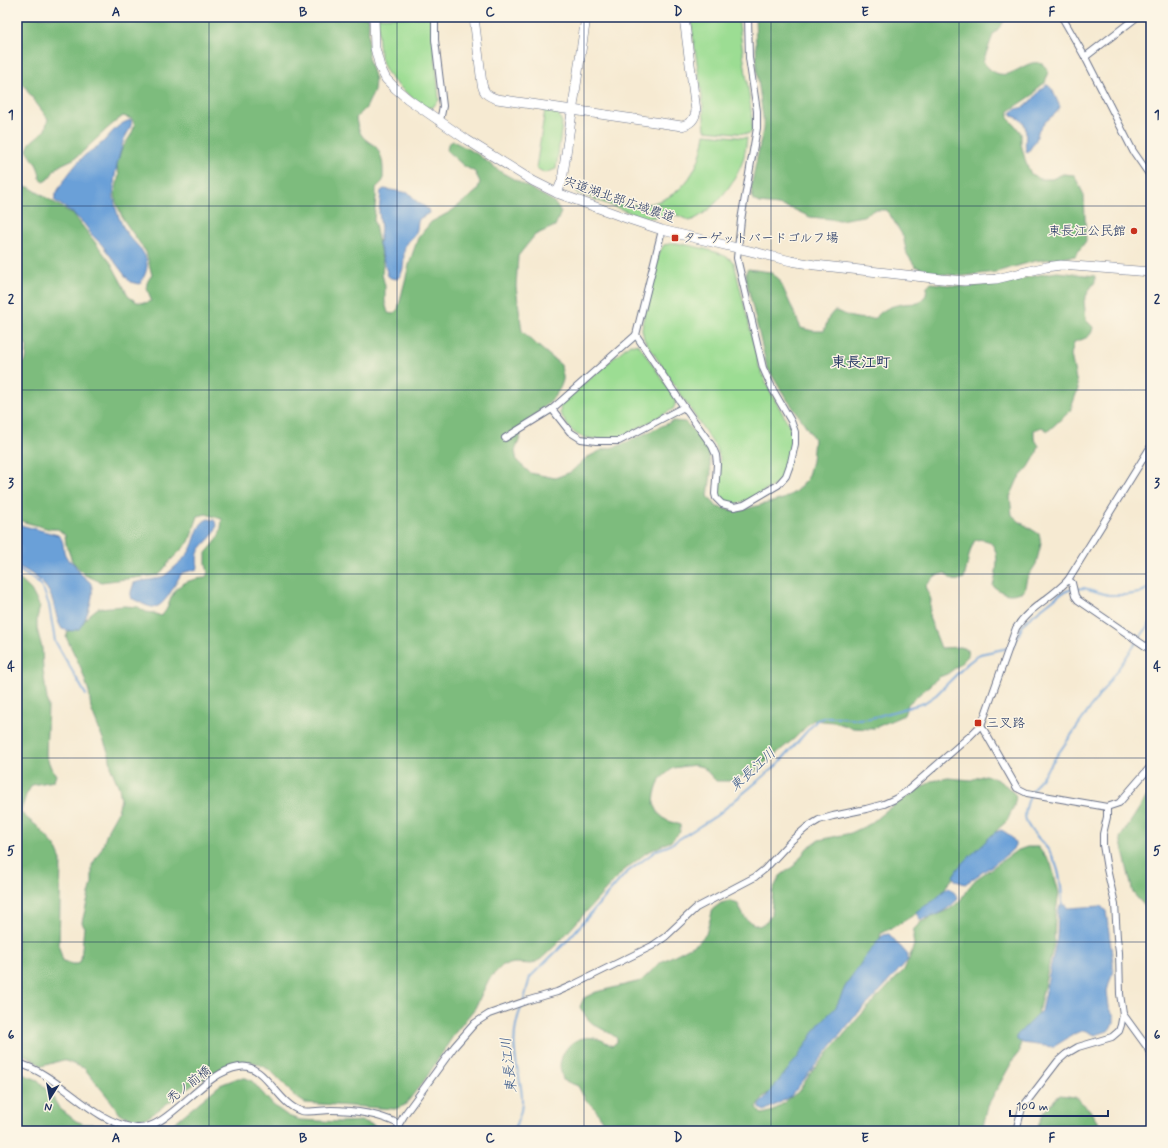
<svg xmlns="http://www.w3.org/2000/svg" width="1168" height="1148" font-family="Mynerve,'Klee One',sans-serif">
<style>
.green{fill:#9cdd93;stroke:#5c8678}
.forest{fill:#7dbc7d;stroke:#4c766e}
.water{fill:#6ba0d8;stroke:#43689b}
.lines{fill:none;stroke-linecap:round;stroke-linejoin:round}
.stream{stroke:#6ba0d8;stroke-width:2}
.street-casing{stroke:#687087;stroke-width:8}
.secondary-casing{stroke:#687087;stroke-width:10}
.street{stroke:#fff;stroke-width:6}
.secondary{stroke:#fff;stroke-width:9}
.grid{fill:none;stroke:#1b2f5e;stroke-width:1;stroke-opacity:0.55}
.poi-dot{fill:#c8321e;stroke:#fcf5e5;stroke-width:1.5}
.labels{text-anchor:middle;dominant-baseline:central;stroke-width:3;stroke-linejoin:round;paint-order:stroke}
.street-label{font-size:13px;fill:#1b2f5e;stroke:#fcf5e5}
.poi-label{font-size:13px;fill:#1b2f5e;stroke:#fcf5e5;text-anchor:start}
.water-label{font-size:14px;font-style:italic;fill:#375789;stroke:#fcf5e5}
.quarter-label{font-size:15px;font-weight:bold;fill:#1b2f5e;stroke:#fcf5e5}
.neatline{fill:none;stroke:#1b2f5e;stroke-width:1.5}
.grid-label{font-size:13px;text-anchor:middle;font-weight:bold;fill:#1b2f5e}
</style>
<rect width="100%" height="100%" fill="#fcf5e5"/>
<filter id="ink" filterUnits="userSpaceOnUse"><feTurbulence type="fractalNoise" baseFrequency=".025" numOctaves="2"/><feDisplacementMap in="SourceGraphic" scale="8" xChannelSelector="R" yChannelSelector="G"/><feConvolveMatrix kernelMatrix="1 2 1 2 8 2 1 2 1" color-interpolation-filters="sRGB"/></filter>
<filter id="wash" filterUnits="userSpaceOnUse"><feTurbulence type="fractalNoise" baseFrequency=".012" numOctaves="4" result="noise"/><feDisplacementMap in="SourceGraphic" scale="16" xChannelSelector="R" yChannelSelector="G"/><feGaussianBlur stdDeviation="0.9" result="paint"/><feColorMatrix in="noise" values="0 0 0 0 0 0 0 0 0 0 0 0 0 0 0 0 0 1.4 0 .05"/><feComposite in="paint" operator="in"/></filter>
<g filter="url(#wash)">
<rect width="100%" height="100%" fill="#f6ead2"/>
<g class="green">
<path d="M378,17h54l7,83 -7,8c-9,0 -17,-8 -24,-14 -6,-5 -13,-11 -18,-17 -13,-18 -11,-39 -12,-60z"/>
<polygon points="691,17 738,17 752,117 752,132 747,134 705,130 702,96 693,36"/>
<polygon points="545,110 558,112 562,123 556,169 545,173 536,168"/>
<path d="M705,134l42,4c-1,7 -2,15 -4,22 -7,22 -31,53 -53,61l-13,-6 -33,3 -68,-26 1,-2c15,6 30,12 45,14 49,7 77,-24 83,-70z"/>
<path d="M675,243c14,2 52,9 59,20l25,103 11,25 19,34 3,9v9l-5,26 -7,11 -5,5 -27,15 -15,5 -8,-2 -6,-7 -2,-6 3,-32 -4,-10 -72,-109 -2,-10 2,-15 15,-61 5,-8z"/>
<path d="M630,344l9,1 33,48c3,6 5,10 1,16l-53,29c-10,2 -33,2 -42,-3 -8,-4 -14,-15 -18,-22l1,-10z"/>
</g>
<g class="forest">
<path d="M17,17h352l-1,40 7,23 -1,11 -8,17 -10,10c1,7 3,15 8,20 5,5 11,6 14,12 6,10 5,20 5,31l-7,7v9l-2,23 9,44 -1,10 3,12v16l3,11 5,1 5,-5 12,-48 8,-23 13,-16 19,-10 27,-21 3,-9 -5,-10 -11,-6 -17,-15 1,-7 5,-3 24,13 24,18 52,29 8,11 -6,14 -20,9 -17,21 -2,31 6,44 15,14 24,20c0,5 3,11 2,15 -5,20 -28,34 -42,46l-1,12 -5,13 2,10 13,12 25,5 16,-6 15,-14 16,-8 16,-4 55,-25 12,1 13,13 11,18 2,20 -3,23 9,11 21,4 45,-12 12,-7 12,-13 5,-18 2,-22 -10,-16 -20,-28 -17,-28 -21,-88v-7l2,-3 22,3 9,7 22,49 12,3h11l5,-14 5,-6c8,0 11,5 18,6 8,2 15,2 23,1 13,-14 25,-14 44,-15l7,-8 1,-8 4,-4 35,4 42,-5 25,-6 24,-4 38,4v6l-6,8 -5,11 2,19 7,7c-1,11 -10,12 -19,15l-3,13 7,34 -8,22 -22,20 -6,-4 -8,3v8l5,8 -3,9 -7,12 -11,12 -8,18 2,18 8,7 19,12 2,10 -5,20 -9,14 -3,13c-14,5 -20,4 -31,-5 5,-17 10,-51 -18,-46 -7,12 -7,25 -11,38 -9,4 -12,3 -19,-5l-10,3 -9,10 5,14 -2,17 12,31 20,-1 6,3 1,6 -10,10 -11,8 -8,3 -31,27 -4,11 -32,14 -19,-1 -19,-6 -21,-2 -18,18 -41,34 -25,9h-13l-13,-14 -9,-2 -21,3 -13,11 -5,15 -1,10 5,10 7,6 14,5v7l-9,9 -25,12 -24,19 -64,71 -17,16 -9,5 -17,-1 -12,2 -14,14 -14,29 -20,25 -29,45 -21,27 -10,4 -90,-6 -11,-7 -8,-10 -16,-16 -14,-7 -11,-2 -16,3 -32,18 -50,36 -11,2 -16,-6 -9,-13 -27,-33 -21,-8 -21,6 -14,-10 -11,-2v-477l14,13 9,17 -3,11v11l5,19 1,22 5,36 -2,49 5,13 5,7 -2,6 -22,4 -6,10 -5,16 3,5 13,10 18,20 6,14 -2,87 4,14 9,3h6l3,-4 3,-33 -2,-5 10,-39v-18l10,-17 7,-21 9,-16 3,-12 -2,-12 -7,-16 -3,-17 -18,-45 -2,-17 -8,-24 -15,-31 2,-6 10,-2 11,-14 9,-7 26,-2 14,1 8,5 7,1 8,3c8,-7 7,-13 12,-22 6,-12 20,-15 32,-16l3,-5 -2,-10v-10c11,-12 15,-17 16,-34l-16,-5 -8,2 -9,26 -19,19 -11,14 -58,7 -16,-7 -13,-14 -6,-17 -1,-9 -7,-6h-8l-33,-9v-104l4,-6 -2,-16 -2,-3v-23l9,-8 1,-13 -10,-17v-142l3,-1h9l45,28 37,48 18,34 8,5 8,1 6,-2c-2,-12 -9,-14 1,-26l-6,-23 -23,-33 -7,-17 -1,-9 4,-18 -3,-12 7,-16 8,-12 4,-10 -3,-6 -9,-3c-17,12 -30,27 -45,40 -6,5 -14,6 -20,11 -7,5 -6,11 -15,15l-3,-3c-1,-16 -7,-17 -13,-29l3,-7 15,-13 3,-11c-8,-12 -17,-21 -23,-33l-8,-3z"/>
<path d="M755,17h253l-15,18 -10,27c24,31 41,-7 59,2 2,1 5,5 6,7l-3,12 -6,3 -6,9 -24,16 -1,7 6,6 7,9v11l5,19 5,11 9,5h12l11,-5 11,1 10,20 2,46 -11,15 -40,5 -39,11 -33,4 -31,-3 -17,-7 -8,-12 -4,-18 -16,-26h-13l-11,6 -23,4 -30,-3 -17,-8 -15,-4 -19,-2 -6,-3 -2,-13 13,-62 -7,-54z"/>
<path d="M985,775c11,3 24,11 31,21l-2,10 -7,15 -8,7 -39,43 -13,14 -6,10 -19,15 -23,14 -18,9 -3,13 -43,64 -55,76 -16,10 -7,11 3,6 3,1 10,-3 25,-19 13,-19 48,-56 45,-47 5,-11 5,-14 -1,-8 1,-8 7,-7 29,-13 10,-8 6,-10 9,-11 41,-29 11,-4h11l13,17 8,29 -4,24 -1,26 -18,78 -8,9 -8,15v6l-7,9 -25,45 -6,26h-375v-2l-11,-19 -11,-11 -7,-13 -15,-6c-1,-5 -3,-11 -3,-15 4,-28 31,-35 52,-19l5,-4v-4c-8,-6 -14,-8 -22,-13 -7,-4 -11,-11 -15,-18l4,-9 12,-6 45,-11 20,-19 37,-19 8,-9 7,-25 8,-6 8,-2 9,3c5,12 8,18 21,22l8,-4 4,-8 2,-24 7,-14 15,-11 12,-17 12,-8 32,-7 19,-9 18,-15 44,-28 16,-3 23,2z"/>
<polygon points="1151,790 1151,913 1133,893 1120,838"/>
<polygon points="17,1072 38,1080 52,1096 59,1108 76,1121 84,1124 101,1124 119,1131 17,1131"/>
<polygon points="238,1078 246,1078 252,1081 273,1105 288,1116 300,1120 341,1122 363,1121 376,1126 382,1131 162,1131 179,1119 220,1085"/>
<path d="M1060,1095l15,2 14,12 14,22h-67c6,-16 10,-25 24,-36z"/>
</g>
<g class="water">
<path d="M1046,85h2l4,4 8,18 -4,6 -11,9 -7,10 -2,8 -8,12 -2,-1c-3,-13 7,-30 -14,-35l-1,-3c7,-7 10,-3 17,-9 7,-5 11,-15 18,-19z"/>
<path d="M131,120c2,7 -6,15 -8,22 -5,18 -11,39 -9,58 2,11 6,22 12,32 7,11 21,19 21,33 0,6 -3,12 -6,17l-1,2 -10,-2 -28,-37 -10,-10 -7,-10 -11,-11 -20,-14c3,-13 21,-35 30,-44 6,-5 12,-8 18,-13 9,-9 16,-20 29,-23z"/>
<path d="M384,189l25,4 7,8 12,8 1,4 -10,6c-2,4 -1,11 -4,15 -3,5 -8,6 -10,12 -3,11 2,24 -8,33l-6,-1 -3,-2 -9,-32 2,-16 -2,-16 2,-21z"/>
<path d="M208,519l6,1 3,5c-5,20 -24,18 -19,42l-1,2 -15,4c-7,9 -17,36 -30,34 -7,-1 -14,-6 -21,-9v-6l3,-9c8,-3 23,-3 30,-7 6,-4 20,-17 25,-24 7,-10 7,-29 19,-33z"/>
<path d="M17,524l41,11c8,6 3,16 9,23 2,2 4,4 7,6 3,4 5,9 9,12 3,3 5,4 7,6 7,11 -4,38 -11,47l-7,2 -10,-2c-6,-9 -6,-20 -10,-30 -4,-15 -21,-27 -35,-33z"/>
<path d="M1001,830c5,2 15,9 14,16 -1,6 -43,33 -50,38l-9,-3 -3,-5 5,-8 36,-35z"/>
<path d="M949,887l9,10c-3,10 -29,23 -39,22l-3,-7c5,-5 12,-7 17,-11 6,-4 9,-10 16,-14z"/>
<polygon points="1066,905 1067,908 1101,906 1106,911 1113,962 1113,970 1107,991 1109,1007 1114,1016 1114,1023 1108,1031 1095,1035 1085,1030 1076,1033 1053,1047 1023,1043 1017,1040 1017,1035 1041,1011 1057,938 1058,911 1060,906"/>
<polygon points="889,934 908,955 907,961 872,1000 856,1015 790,1097 764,1111 760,1108 760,1104 798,1057 819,1024 836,1007 845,987 865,957 883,935"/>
</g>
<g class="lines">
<g class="stream">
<polyline points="17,569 35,580 40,585 44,591 49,605 55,641 86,695"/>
<path d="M1062,907c0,-16 -1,-31 -7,-45 -14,-34 -45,-30 -21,-74l117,-166"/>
<polyline points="524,1000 530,977 565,943 626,873 657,850 668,846 716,816 777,765 817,720 826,717 840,717 859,719 871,718 924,703 936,695 968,663 980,654 1013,647 1022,627 1027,620 1060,594 1069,590 1084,588 1108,595 1127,595 1139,593 1151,587"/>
<path d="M512,1131c19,-28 6,-48 3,-78 -2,-16 1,-33 7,-48"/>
</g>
</g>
</g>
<g filter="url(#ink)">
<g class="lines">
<g class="street-casing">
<g id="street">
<polyline points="435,17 435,40 443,106 441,116 439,122"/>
<polyline points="1062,17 1085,57 1133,151 1151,177"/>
<polyline points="1085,57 1137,17"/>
<polyline points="636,335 684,407 712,446 716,455 717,464 715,494 716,498 722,504 734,507 744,505 778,485 786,476 791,462 795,444 795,432 791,421 773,390 763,368 737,258 741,220 757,128 757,111 749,58 748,17"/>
<polyline points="552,409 570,432 581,439 596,441 619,441 684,407"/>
<polyline points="505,438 552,409 636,335 662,230"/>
<polyline points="1068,580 1072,583 1075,596 1078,600 1151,650"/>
<polyline points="981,725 1017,788 1027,793 1107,807 1119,803 1151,766"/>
<polyline points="1123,1014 1147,1047 1151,1056"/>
<path d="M17,1063c44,11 72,59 119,65 33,3 66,-56 103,-61 26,-5 38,37 62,44 7,2 22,-1 30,-1 23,0 47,4 68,14"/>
<path d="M398,1131l1,-7 6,-10 49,-67 21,-24 14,-9 37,-13 31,-9 16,-7 79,-39 13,-9 31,-29 59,-31 10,-8 27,-29 14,-12 13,-8 14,-4 33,-7 18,-5 11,-5 12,-8 63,-55 11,-11 4,-10 31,-87c13,-21 36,-30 52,-48l83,-134"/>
<polyline points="1016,1131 1022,1108 1058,1061 1066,1054 1078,1047 1112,1037 1119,1031 1121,1025 1123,1014 1120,994 1119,952 1117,938 1115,904 1107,869 1103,845 1103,834 1107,817 1107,807"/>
</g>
</g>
<g class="secondary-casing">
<g id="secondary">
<polyline points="374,17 375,48 380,67 386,79 396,89 408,99 467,140 533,181 557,193 629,219 662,230 791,261 815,265 942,279 965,281 996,279 1046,267 1061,265 1151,272"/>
<path d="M474,17l8,67c2,10 6,12 15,15l185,27c8,-2 13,-7 14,-15l-12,-94"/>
<polyline points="557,193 562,181 586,17"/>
</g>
</g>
<use href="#street" class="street"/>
<use href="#secondary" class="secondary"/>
</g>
</g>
<path class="grid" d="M209,17v1114M397,17v1114M584,17v1114M771,17v1114M959,17v1114M17,206h1134M17,390h1134M17,574h1134M17,758h1134M17,942h1134"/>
<g class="poi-dot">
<circle cx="1134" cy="231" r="4"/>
<rect x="671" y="234" width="8" height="8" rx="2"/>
<rect x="974" y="719" width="8" height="8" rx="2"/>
</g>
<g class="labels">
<g class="street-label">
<text transform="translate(619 200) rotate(19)">宍道湖北部広域農道</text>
<text transform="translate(189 1085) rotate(-38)">禿ノ前橋</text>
</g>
<g class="poi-label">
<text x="1126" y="231" text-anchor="end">東長江公民館</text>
<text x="683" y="238">ターゲットバードゴルフ場</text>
<text x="986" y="723">三叉路</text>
</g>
<g class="water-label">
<text transform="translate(753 770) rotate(-42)">東長江川</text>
<text transform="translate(509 1065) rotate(-96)">東長江川</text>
</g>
<g class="quarter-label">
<text x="861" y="363">東長江町</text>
</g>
</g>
<rect width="1168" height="1148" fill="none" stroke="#fcf5e5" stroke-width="44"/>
<g transform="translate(50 1098) rotate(191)" stroke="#fcf5e5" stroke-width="3" paint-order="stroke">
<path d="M0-3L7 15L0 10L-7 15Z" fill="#1b2f5e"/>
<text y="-6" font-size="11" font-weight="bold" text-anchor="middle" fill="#1b2f5e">N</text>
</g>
<path d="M1010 1110v6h98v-6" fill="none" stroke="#1b2f5e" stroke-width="2"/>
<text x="1016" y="1110" font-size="12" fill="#1b2f5e" stroke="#fcf5e5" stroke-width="3" paint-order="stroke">100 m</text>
<rect x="22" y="22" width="1124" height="1104" class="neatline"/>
<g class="grid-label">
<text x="116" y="16">A</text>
<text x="303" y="16">B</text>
<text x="490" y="16">C</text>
<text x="678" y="16">D</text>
<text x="865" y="16">E</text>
<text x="1052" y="16">F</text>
<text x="11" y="119">1</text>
<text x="1157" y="119">1</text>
<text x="11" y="303">2</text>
<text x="1157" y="303">2</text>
<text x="11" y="487">3</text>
<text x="1157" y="487">3</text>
<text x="11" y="671">4</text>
<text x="1157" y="671">4</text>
<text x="11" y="855">5</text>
<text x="1157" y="855">5</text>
<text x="11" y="1039">6</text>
<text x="1157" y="1039">6</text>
<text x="116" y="1142">A</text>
<text x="303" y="1142">B</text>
<text x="490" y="1142">C</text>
<text x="678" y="1142">D</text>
<text x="865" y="1142">E</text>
<text x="1052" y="1142">F</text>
</g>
</svg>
